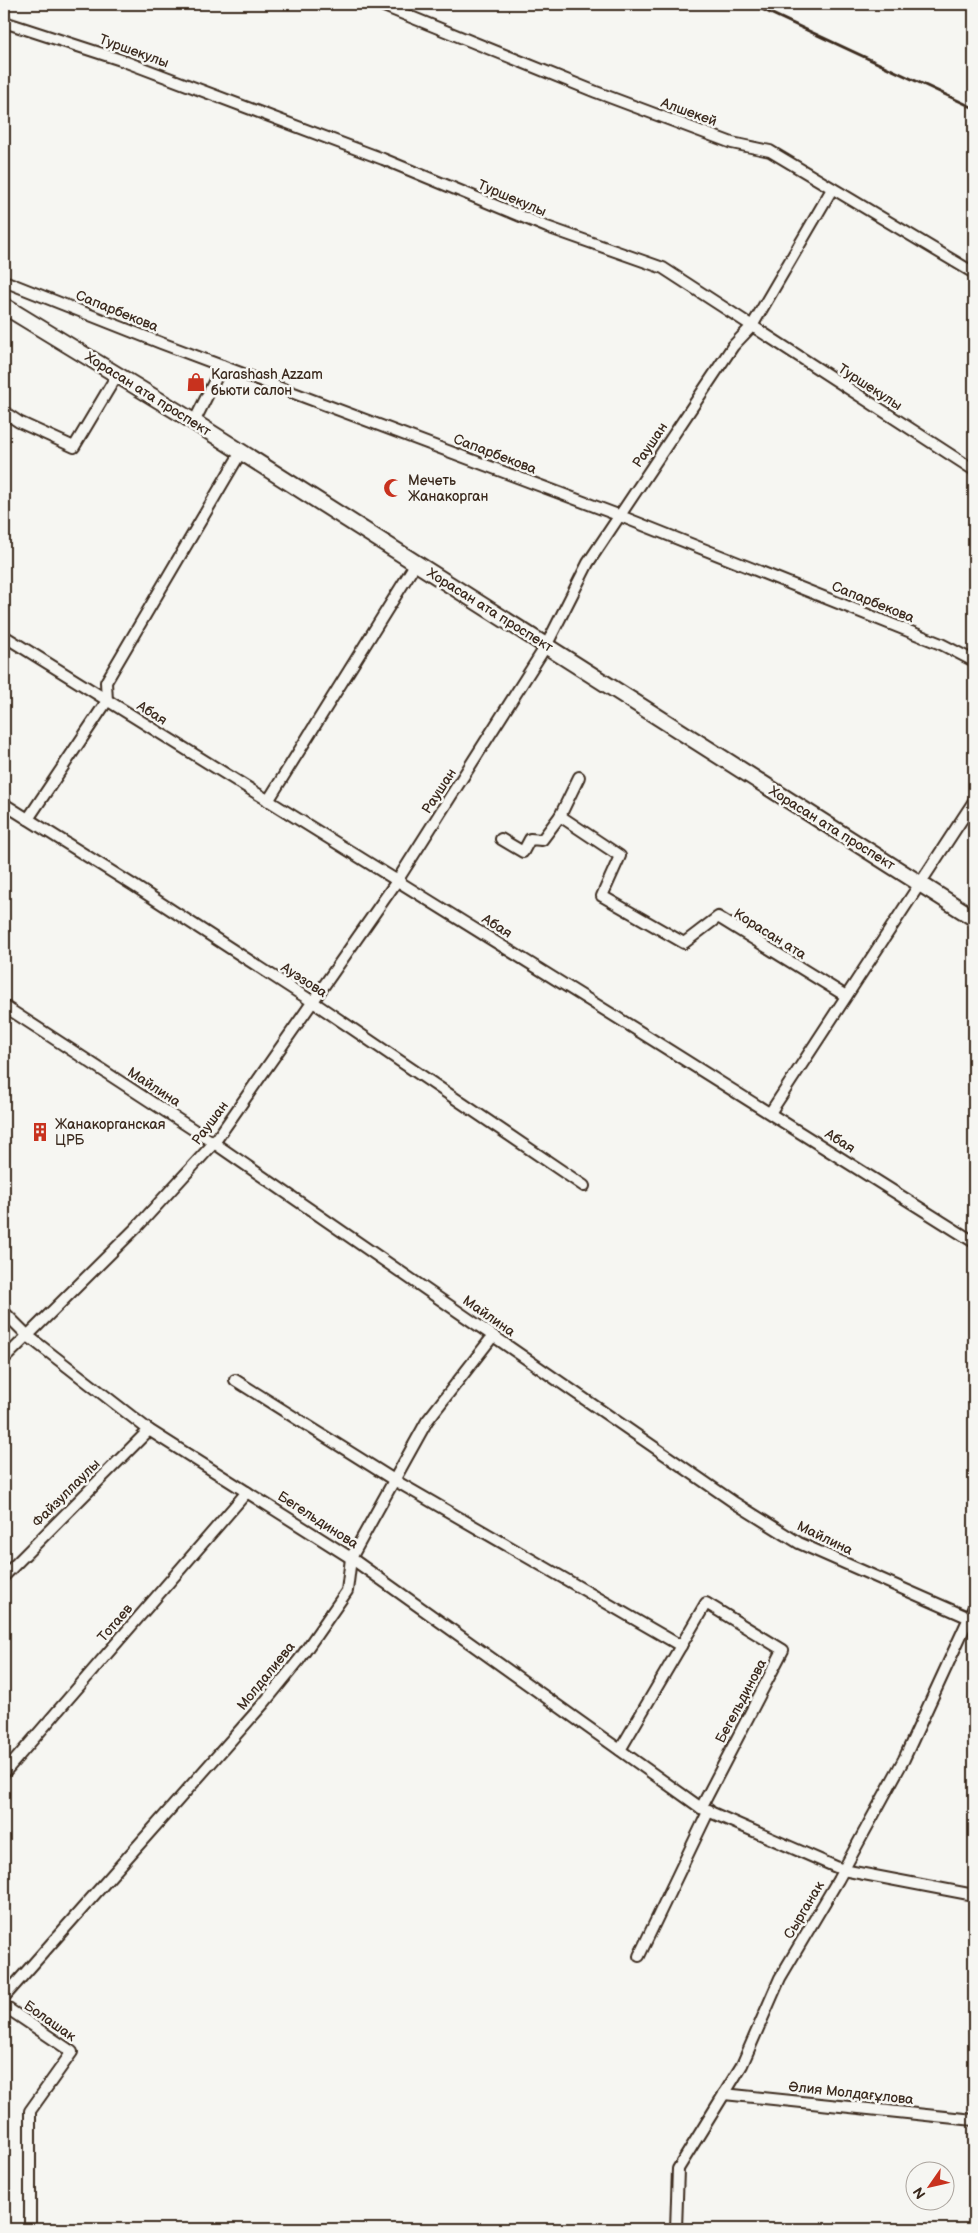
<svg xmlns="http://www.w3.org/2000/svg" width="978" height="2233" font-family="'Balsamiq Sans',sans-serif">
<style>
.lines{fill:none;stroke-linecap:round;stroke-linejoin:round}
.minor-casing{stroke:#3b2a1e;stroke-width:14}
.secondary-casing{stroke:#3b2a1e;stroke-width:19}
.minor{stroke:#f6f6f2;stroke-width:10}
.secondary{stroke:#f6f6f2;stroke-width:15}
.rail{stroke:#3b2a1e;stroke-width:3}
.labels{text-anchor:middle;dominant-baseline:central;stroke-width:5;stroke-linejoin:round;paint-order:stroke}
.street-label{font-size:14px;fill:#3b2a1e;stroke:#f6f6f2}
.poi-label{font-size:14px;fill:#3b2a1e;stroke:#f6f6f2;text-anchor:start}
</style>
<rect width="100%" height="100%" fill="#f6f6f2"/>
<filter id="ink" filterUnits="userSpaceOnUse"><feTurbulence type="fractalNoise" baseFrequency=".02" numOctaves="2"/><feDisplacementMap in="SourceGraphic" scale="10" xChannelSelector="R" yChannelSelector="G"/><feConvolveMatrix kernelMatrix="1 2 1 2 8 2 1 2 1" color-interpolation-filters="sRGB"/></filter>
<g filter="url(#ink)">
<g class="lines">
<g class="minor-casing">
<g id="minor">
<polyline points="379,4 596,92 732,143 770,151 974,273"/>
<polyline points="4,22 121,60 383,159 547,227 663,268 974,470"/>
<polyline points="4,281 161,343 618,515 941,644 974,661"/>
<polyline points="4,412 19,422 74,447 117,375"/>
<polyline points="194,422 222,366"/>
<polyline points="4,636 637,1030 974,1242"/>
<polyline points="268,801 416,563"/>
<polyline points="4,804 133,885 313,1002 584,1186"/>
<polyline points="560,816 579,777"/>
<polyline points="28,819 107,701 106,682 241,452"/>
<polyline points="501,839 523,852 530,839 542,840 560,816 620,856 602,896 684,943 718,917 846,996"/>
<polyline points="4,1006 214,1143 735,1503 799,1543 974,1620"/>
<polyline points="770,1113 974,801"/>
<polyline points="4,1312 28,1336 149,1430 351,1558 701,1808 843,1870 974,1895"/>
<polyline points="4,1359 137,1227 214,1143 397,881 546,646 588,563 733,346 752,326 832,189"/>
<polyline points="235,1380 394,1480 681,1646"/>
<polyline points="4,1576 149,1430"/>
<polyline points="620,1750 706,1603 783,1650 701,1808"/>
<polyline points="4,1773 247,1492"/>
<polyline points="639,1956 709,1810"/>
<polyline points="4,1997 264,1703 299,1660 347,1591 351,1558 427,1421 493,1336"/>
<polyline points="4,2006 72,2052 30,2111 30,2229"/>
<polyline points="724,2094 974,2120"/>
<polyline points="676,2229 678,2169 742,2065 780,1978 838,1880 904,1759 974,1607"/>
</g>
</g>
<g class="secondary-casing">
<polyline id="secondary" points="4,306 183,415 974,918"/>
</g>
<use href="#minor" class="minor"/>
<use href="#secondary" class="secondary"/>
<polyline class="rail" points="751,4 974,108"/>
</g>
</g>
<defs>
<g id="shop-bare" transform="scale(1.5)"><path d="M-5-2.5h2.3a2.7 3.5 0 0 1 5.4 0H5L5.5 6h-11ZM-1.5-2.5h3a1.5 2.3 0 0 0-3 0Z" fill="#c8321e" stroke="#f6f6f2" stroke-width="2.5" paint-order="stroke"/></g>
<g id="mosque-bare" transform="scale(1.5)"><path d="M3.5-4.9A6 6 0 1 0 3.5 4.9A5 5 0 1 1 3.5-4.9Z" fill="#c8321e" stroke="#f6f6f2" stroke-width="2.5" paint-order="stroke"/></g>
<g id="building-bare" transform="scale(1.5)"><path d="M-4-6H4V6H1V3H-1V6H-4ZM-2.5-4.3h1.7v1.8h-1.7ZM.8-4.3h1.7v1.8H.8ZM-2.5-1h1.7V.8h-1.7ZM.8-1h1.7V.8H.8Z" fill="#c8321e" stroke="#f6f6f2" stroke-width="2.5" paint-order="stroke"/></g>
</defs>
<g fill-rule="evenodd">
<use href="#shop-bare" x="196" y="382"/>
<use href="#mosque-bare" x="393" y="488"/>
<use href="#building-bare" x="40" y="1132"/>
</g>
<g class="labels">
<g class="street-label">
<text transform="translate(134 51) rotate(20)">Туршекулы</text>
<text transform="translate(689 112) rotate(20)">Алшекей</text>
<text transform="translate(512 198) rotate(23)">Туршекулы</text>
<text transform="translate(117 311) rotate(22)">Сапарбекова</text>
<text transform="translate(870 387) rotate(33)">Туршекулы</text>
<text transform="translate(148 394) rotate(32)">Хорасан ата проспект</text>
<text transform="translate(650 445) rotate(-56)">Раушан</text>
<text transform="translate(495 454) rotate(21)">Сапарбекова</text>
<text transform="translate(873 602) rotate(22)">Сапарбекова</text>
<text transform="translate(490 610) rotate(32)">Хорасан ата проспект</text>
<text transform="translate(152 713) rotate(32)">Абая</text>
<text transform="translate(439 791) rotate(-57)">Раушан</text>
<text transform="translate(832 828) rotate(32)">Хорасан ата проспект</text>
<text transform="translate(497 926) rotate(32)">Абая</text>
<text transform="translate(770 934) rotate(32)">Корасан ата</text>
<text transform="translate(304 980) rotate(33)">Ауэзова</text>
<text transform="translate(154 1087) rotate(33)">Майлина</text>
<text transform="translate(210 1123) rotate(-53)">Раушан</text>
<text transform="translate(840 1141) rotate(32)">Абая</text>
<text transform="translate(489 1316) rotate(35)">Майлина</text>
<text transform="translate(66 1493) rotate(-45)">Файзуллаулы</text>
<text transform="translate(318 1520) rotate(33)">Бегельдинова</text>
<text transform="translate(825 1538) rotate(26)">Майлина</text>
<text transform="translate(115 1623) rotate(-49)">Тотаев</text>
<text transform="translate(266 1676) rotate(-51)">Молдалиева</text>
<text transform="translate(741 1701) rotate(-62)">Бегельдинова</text>
<text transform="translate(804 1910) rotate(-59)">Сырганак</text>
<text transform="translate(50 2021) rotate(35)">Болашак</text>
<text transform="translate(851 2093) rotate(6)">Әлия Молдағұлова</text>
</g>
<g class="poi-label">
<text x="211" y="374">Karashash Azzam<tspan x="211" dy="16">бьюти салон</tspan></text>
<text x="408" y="480">Мечеть<tspan x="408" dy="16">Жанакорган</tspan></text>
<text x="55" y="1124">Жанакорганская<tspan x="55" dy="16">ЦРБ</tspan></text>
</g>
</g>
<rect width="978" height="2233" fill="none" stroke="#f6f6f2" stroke-width="20"/>
<rect x="10" y="10" width="958" height="2213" fill="none" stroke="#3b2a1e" stroke-width="2" filter="url(#ink)"/>
<g transform="translate(930 2186) rotate(236)"><circle r="24" fill="#f6f6f2" stroke="#aba49d"/>
<path d="M0-4L9 19L0 12L-9 19Z" fill="#c8321e"/>
<text y="-8" font-size="14" font-weight="bold" text-anchor="middle" fill="#3b2a1e">N</text>
</g>
</svg>
